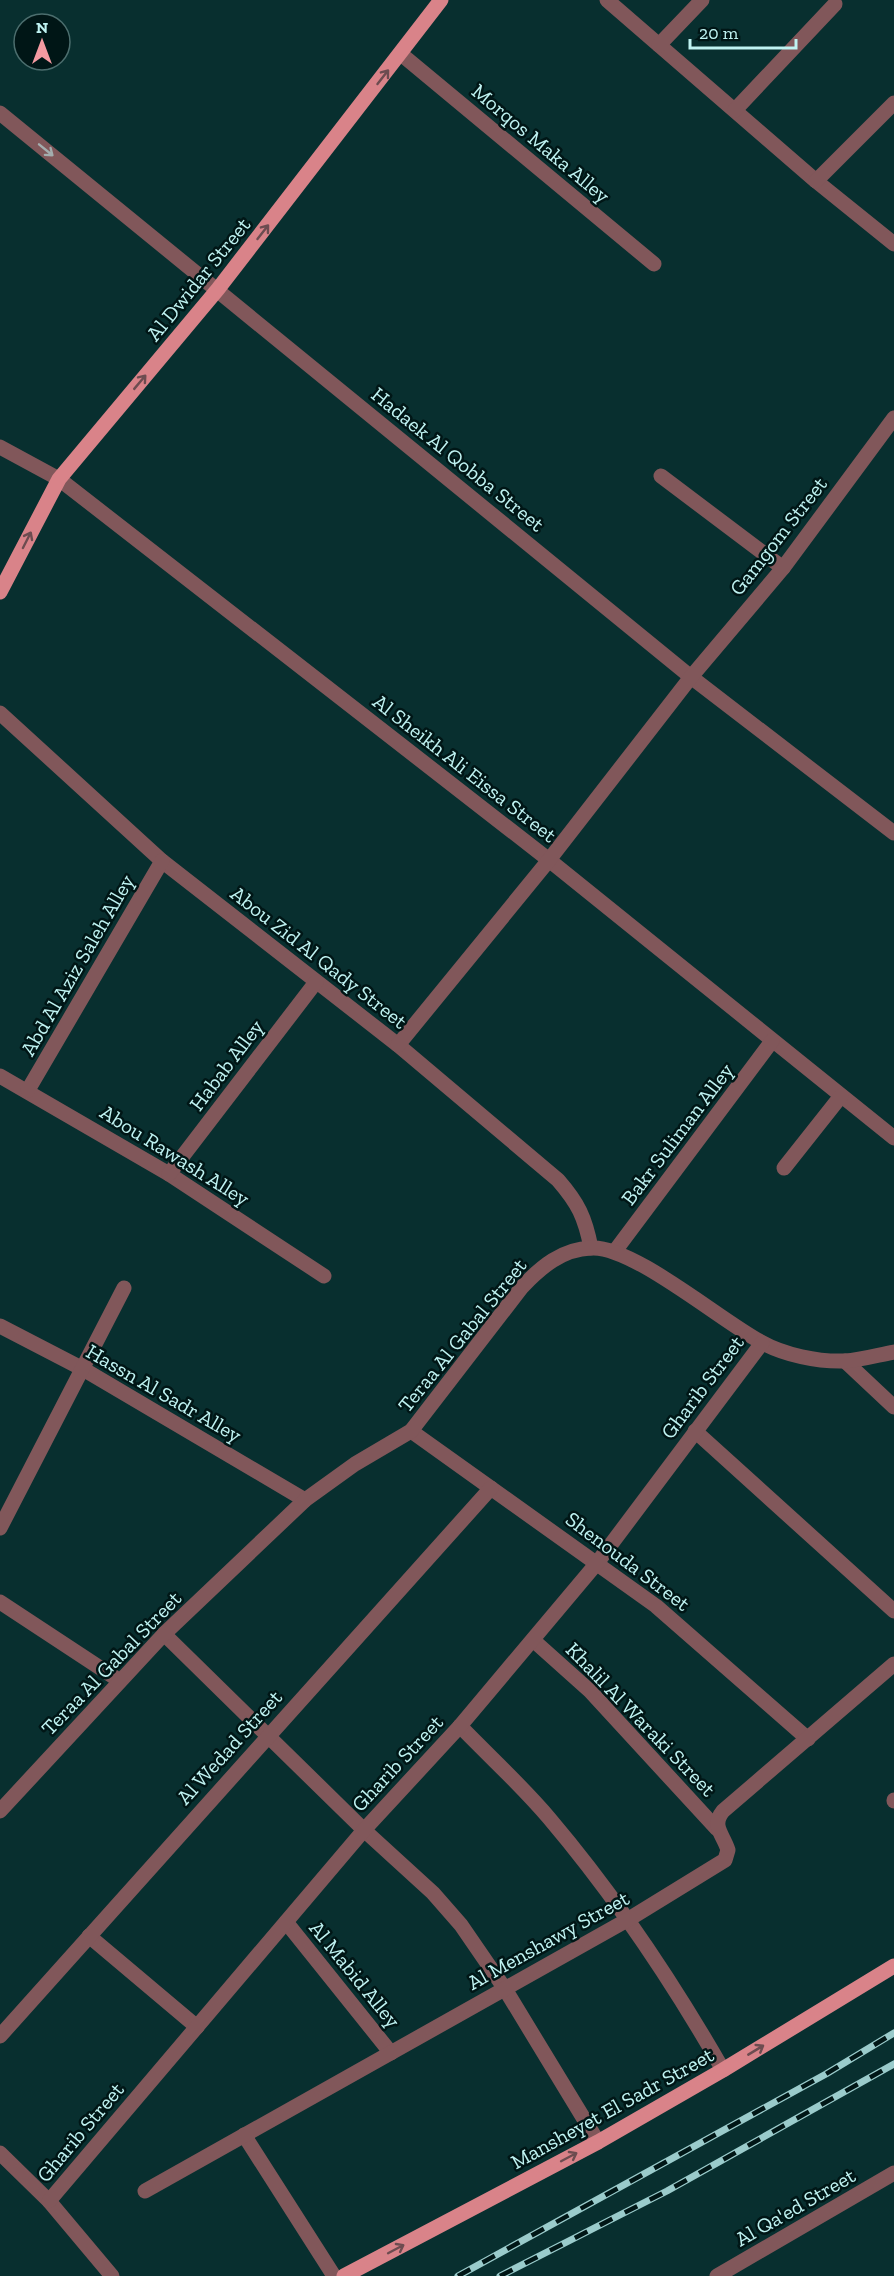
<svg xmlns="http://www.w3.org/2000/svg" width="894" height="2276" font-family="'Zilla Slab',serif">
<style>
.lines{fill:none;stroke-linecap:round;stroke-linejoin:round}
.minor{stroke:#81575a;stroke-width:15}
.major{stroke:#d98389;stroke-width:15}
.rail-casing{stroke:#9acbcb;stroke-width:7}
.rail{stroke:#001616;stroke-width:4.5;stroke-dasharray:14;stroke-linecap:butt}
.oneway{stroke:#6c4c50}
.oneway2{stroke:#a3adae}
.labels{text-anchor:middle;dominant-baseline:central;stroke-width:5;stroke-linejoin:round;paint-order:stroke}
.street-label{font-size:21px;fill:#bff3f2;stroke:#001616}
</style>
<rect width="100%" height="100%" fill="#082f2f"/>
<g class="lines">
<g class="minor">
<polyline points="607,0 816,181 894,244"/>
<polyline points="659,45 702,0"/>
<polyline points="401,54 654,264"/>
<polyline points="735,110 835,4"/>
<polyline points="0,113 691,677 894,833"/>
<polyline points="816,181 894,103"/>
<polyline points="0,447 59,479 549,860 894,1138"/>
<polyline points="661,476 783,568"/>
<path d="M0,713l162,148 236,184 160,135c20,23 27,37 33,68"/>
<polyline points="398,1045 549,860 691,677 783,568 894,418"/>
<polyline points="0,1076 169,1174 324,1276"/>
<polyline points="28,1090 162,861"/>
<polyline points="784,1168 841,1096"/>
<polyline points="169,1174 316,982"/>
<polyline points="615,1251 772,1041"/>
<polyline points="0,1326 83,1369 305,1500"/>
<polyline points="845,1361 894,1407"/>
<polyline points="411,1431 656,1606 808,1739"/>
<polyline points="695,1431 894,1611"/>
<polyline points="0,1528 124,1288"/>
<polyline points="0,1602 120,1681"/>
<polyline points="164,1634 364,1830 433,1893 461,1925 505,1989 598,2142"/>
<polyline points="533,1640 590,1691 717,1829"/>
<path d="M460,1726c30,31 62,60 89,92 67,79 123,163 174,252"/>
<polyline points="894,1800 894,1801"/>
<path d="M0,1811l164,-177 141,-134 50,-36 56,-33 111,-144c19,-20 40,-38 69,-39 41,-3 130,73 170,94 23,13 57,20 84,19 16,-1 33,-6 49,-9"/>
<polyline points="286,1922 391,2053"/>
<polyline points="89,1936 197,2027"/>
<polyline points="0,2036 491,1488"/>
<polyline points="244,2135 334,2276"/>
<polyline points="0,2153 49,2201 112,2276"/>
<path d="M145,2191l484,-272 96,-59 3,-10c-5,-16 -17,-24 -5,-39l171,-147"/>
<polyline points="49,2201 364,1830 460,1726 597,1563 762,1343"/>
<polyline points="717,2276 894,2173"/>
</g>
<g class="major">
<polyline points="0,592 59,479 218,289 441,0"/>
<polyline points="344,2276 598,2142 723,2070 894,1966"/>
</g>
<g class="rail-casing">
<g id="rail">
<polyline points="458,2276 826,2074 894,2033"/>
<polyline points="500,2276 667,2191 894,2064"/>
</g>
</g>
<use href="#rail" class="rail"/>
</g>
<defs><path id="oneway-shaft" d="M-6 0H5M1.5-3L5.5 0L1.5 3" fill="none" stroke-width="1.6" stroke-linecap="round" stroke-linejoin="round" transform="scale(1.5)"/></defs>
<g class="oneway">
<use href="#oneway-shaft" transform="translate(383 77) rotate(-52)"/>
<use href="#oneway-shaft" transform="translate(263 232) rotate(-52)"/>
<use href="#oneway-shaft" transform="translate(140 382) rotate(-50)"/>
<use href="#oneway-shaft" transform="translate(27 540) rotate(-63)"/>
<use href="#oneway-shaft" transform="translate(756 2050) rotate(-31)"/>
<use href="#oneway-shaft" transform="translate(569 2157) rotate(-28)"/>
<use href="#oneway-shaft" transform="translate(396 2249) rotate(-28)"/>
</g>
<use class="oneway2" href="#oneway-shaft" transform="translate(46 150) rotate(39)"/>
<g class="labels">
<g class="street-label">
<text transform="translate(541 143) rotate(40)">Morqos Maka Alley</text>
<text transform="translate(198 279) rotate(-51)">Al Dwidar Street</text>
<text transform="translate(458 459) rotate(39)">Hadaek Al Qobba Street</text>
<text transform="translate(778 536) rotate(-52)">Gamgom Street</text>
<text transform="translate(465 768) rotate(38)">Al Sheikh Ali Eissa Street</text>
<text transform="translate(319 957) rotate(38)">Abou Zid Al Qady Street</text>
<text transform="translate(77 965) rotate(-60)">Abd Al Aziz Saleh Alley</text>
<text transform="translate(226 1065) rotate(-53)">Habab Alley</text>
<text transform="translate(677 1134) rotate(-53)">Bakr Suliman Alley</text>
<text transform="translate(175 1155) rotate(32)">Abou Rawash Alley</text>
<text transform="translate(462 1335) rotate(-51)">Teraa Al Gabal Street</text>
<text transform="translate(702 1387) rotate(-53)">Gharib Street</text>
<text transform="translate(164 1393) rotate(30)">Hassn Al Sadr Alley</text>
<text transform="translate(628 1561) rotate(37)">Shenouda Street</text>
<text transform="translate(111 1663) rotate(-46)">Teraa Al Gabal Street</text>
<text transform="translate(641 1719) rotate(46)">Khalil Al Waraki Street</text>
<text transform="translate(229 1747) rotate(-48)">Al Wedad Street</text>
<text transform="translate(397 1763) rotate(-47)">Gharib Street</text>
<text transform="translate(548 1940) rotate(-29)">Al Menshawy Street</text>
<text transform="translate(355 1974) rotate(51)">Al Mabid Alley</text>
<text transform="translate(612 2108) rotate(-29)">Mansheyet El Sadr Street</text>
<text transform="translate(80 2132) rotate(-50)">Gharib Street</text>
<text transform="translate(795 2207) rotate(-30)">Al Qa'ed Street</text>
</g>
</g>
<g transform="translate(42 42)"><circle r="28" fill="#001616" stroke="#4c6e6e" stroke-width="1.5"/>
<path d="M0-4.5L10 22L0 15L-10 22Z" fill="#f49aa1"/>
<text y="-9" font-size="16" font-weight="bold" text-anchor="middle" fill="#bff3f2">N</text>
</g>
<path d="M690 39v9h106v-9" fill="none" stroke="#bff3f2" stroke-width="3"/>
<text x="699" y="39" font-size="18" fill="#bff3f2" stroke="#001616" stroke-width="4.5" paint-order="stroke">20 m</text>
</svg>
